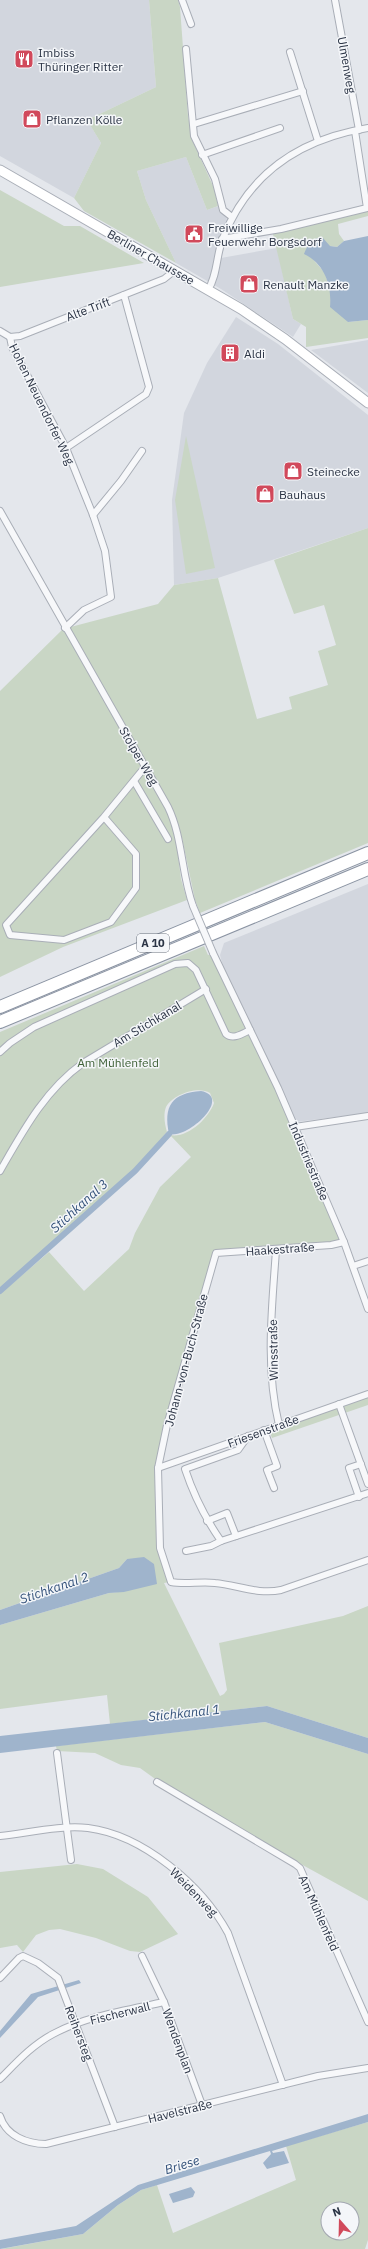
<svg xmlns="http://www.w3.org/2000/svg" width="368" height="2249" font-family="'IBM Plex Sans',sans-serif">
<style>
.built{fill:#d2d6de}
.green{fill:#c9d6c5;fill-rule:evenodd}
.water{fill:#9fb4cc}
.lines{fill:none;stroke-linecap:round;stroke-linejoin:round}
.canal{stroke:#9fb4cc;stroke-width:6}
.street-casing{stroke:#a9aeb7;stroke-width:8}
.secondary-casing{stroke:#a9aeb7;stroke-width:11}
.highway-casing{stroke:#8b94a3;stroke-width:14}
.street{stroke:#f7f8fa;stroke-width:6}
.secondary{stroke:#fff;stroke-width:9}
.highway{stroke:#fff;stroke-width:12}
.street-bridge-casing{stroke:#a9aeb7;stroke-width:8;stroke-linecap:butt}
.street-bridge{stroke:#f7f8fa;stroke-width:6}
.labels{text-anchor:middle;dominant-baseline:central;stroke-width:3;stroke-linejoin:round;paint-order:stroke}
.shield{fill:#f4f6f9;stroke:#676e7b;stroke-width:1}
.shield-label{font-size:11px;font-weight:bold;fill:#2b3445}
.poi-label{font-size:12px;fill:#2b3445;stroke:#f4f6f9;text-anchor:start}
.street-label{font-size:12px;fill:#2b3445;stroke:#f4f6f9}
.park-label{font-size:12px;fill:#3f6138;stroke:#f4f6f9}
.water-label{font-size:13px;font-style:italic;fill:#34527a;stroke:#f4f6f9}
</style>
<rect width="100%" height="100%" fill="#e4e7ec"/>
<g class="built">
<polygon points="0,0 149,0 156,87 87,120 101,143 74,198 0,156"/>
<polygon points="186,157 207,210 224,204 229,232 221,258 277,248 293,319 301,324 293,337 221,289 176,263 146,200 137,171"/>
<polygon points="236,317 278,344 368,415 368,528 218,578 174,585 172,500 184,413 207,363"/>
<polygon points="368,340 368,393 311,350"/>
<polygon points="368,884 368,1113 296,1122 225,974 220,955 224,943"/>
</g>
<g class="green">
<polygon points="149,0 178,0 180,7 188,116 193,142 214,188 218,206 207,210 186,157 137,171 146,200 176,263 84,211 74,198 101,143 87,120 156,87"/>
<polygon points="0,190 64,226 80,226 144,263 0,287"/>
<polygon points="368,210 368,216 338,224 339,234 344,241 337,247 330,246 311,257 325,273 331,293 348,322 368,320 368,338 306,347 306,327 293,319 272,230"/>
<polygon points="186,436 215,568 186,574 175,500"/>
<polygon points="368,528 368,843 200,913 195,900 182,838 176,839 181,879 187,900 63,947 0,977 0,691 63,629 158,604 174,585 218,578 257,719 292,709 289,697 328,685 318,651 336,645 324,605 294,614 274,560"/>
<path d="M204,946l4,9 3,-1 16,36 32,61 81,189 -10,3 -117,12 -57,214 2,78 12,35 -6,1 56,113 4,-2 3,-4 -8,-47 124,-27 25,-10v132l-101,-32 -157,18 -3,-29 -107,14v-84l109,-32 18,-2v-32l-8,9 -119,42v-316l49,-42 35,39 45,-42 6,-16 25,-46 31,-30 -21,-22c17,4 39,-17 44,-32l-4,-10c-12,-8 -38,2 -44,14 -3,8 -1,18 1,25l-32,37 -135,119v-256z"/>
<polygon points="368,1396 368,1405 272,1438 269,1430"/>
<polygon points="265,1722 368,1754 368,1901 299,1863 158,1781 140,1768 121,1765 95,1753 57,1751 56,1746"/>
<polygon points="77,1864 103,1869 148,1897 178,1934 140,1952 130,1951 96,1938 60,1929 49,1930 36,1935 23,1952 17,1945 0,1948 0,1872"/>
<path d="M368,2122v118l-3,9h-364l82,-15 35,-29 23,-15 16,-5 16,48 123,-53 -10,-34zM328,2209h24v24h-24z"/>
</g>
<g class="water">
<path d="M368,236v84l-20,2 -18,-15c2,-21 -5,-43 -26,-53 4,-10 7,-15 18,-17l8,9 7,1 7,-6z"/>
<path d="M201,1091c32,6 -13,48 -32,43 -6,-28 3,-41 32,-43z"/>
<polygon points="144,1557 154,1564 157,1584 124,1592 109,1593 0,1625 0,1610 119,1568 127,1559"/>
<polygon points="267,1706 368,1738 368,1754 265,1722 0,1753 0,1736"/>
<polygon points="79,1980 81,1983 38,1997 0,2038 0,2031 31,1994"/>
<polygon points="368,2114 368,2122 272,2151 273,2153 284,2151 289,2163 267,2169 263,2163 271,2154 270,2151 141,2190 118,2205 83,2234 0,2249 0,2240 76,2226 138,2185"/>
<polygon points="191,2187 195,2192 193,2197 173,2203 169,2194"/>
</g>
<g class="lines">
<polyline class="canal" points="0,1291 135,1171 169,1134"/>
<g class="street-casing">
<g id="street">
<polyline points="182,0 191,24"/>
<polyline points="335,0 359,130"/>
<polyline points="186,49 194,136 215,179 223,210 232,217"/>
<polyline points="290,52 318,141"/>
<polyline points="194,124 303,91"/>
<polyline points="202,155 280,128"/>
<polyline points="222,239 281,229 367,208 355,131"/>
<path d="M208,290c10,-16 8,-35 15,-52 26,-65 77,-99 145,-110"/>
<polyline points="0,331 10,337 20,336 164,279 174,271"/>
<polyline points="10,337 12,347 66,448 93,515 105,551 111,597 84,610 65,628"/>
<polyline points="66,448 146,394 149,387 124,295"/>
<path d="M0,511l168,296c15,31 13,66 25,99"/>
<polyline points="93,515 121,481 142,451"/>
<polyline points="134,781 168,839"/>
<polyline points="104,817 6,925 10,935 64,940 111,922 136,888 136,854 104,817 145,767"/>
<polyline points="213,953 278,1088 344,1242 368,1309"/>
<path d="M0,1052l10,-9 24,-16 141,-63 13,-1 8,7 30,64c7,6 16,0 24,-4"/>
<polyline points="295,1127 368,1116"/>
<path d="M0,1171c23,-40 45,-81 83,-108l123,-74"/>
<path d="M344,1242l-13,3 -115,8 -49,172 -9,43 2,80 11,34c15,3 29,-1 44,1 22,2 44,12 66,7l87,-30"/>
<path d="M276,1250c-4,58 -11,117 3,175"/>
<polyline points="353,1266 368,1261"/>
<polyline points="339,1404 368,1484"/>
<polyline points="264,1430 277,1466 267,1470 274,1488"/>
<path d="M248,1436l-10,14 -53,19c9,27 20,49 36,72l147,-48"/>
<polyline points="158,1468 368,1394"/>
<polyline points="359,1497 349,1468 361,1464"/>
<polyline points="207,1521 227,1513 236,1536"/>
<polyline points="186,1551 211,1546 221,1541"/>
<polyline points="57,1753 71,1860"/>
<polyline points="157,1782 295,1864 300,1868 368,2022"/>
<path d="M0,1836c28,-3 60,-11 88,-8 55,7 114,57 140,105l55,152"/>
<polyline points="142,1956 164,2002 202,2105"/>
<polyline points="0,1978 19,1958 23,1956 38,1963 58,1978 115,2127"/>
<path d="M0,2079c16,-16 32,-34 53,-45 34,-18 74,-24 111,-32"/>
<path d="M0,2116c6,20 27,28 46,28l272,-68 50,-8"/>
</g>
</g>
<g class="secondary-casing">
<polyline id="secondary" points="0,170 241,309 285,339 368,403"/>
</g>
<g class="highway-casing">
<g id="highway">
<polyline points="0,1007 368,853"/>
<polyline points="0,1022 368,869"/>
</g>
</g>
<use href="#street" class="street"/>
<use href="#secondary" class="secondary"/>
<use href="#highway" class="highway"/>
<g class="street-bridge-casing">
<polyline id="street-bridge" points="193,906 213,953"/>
</g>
<use href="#street-bridge" class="street-bridge"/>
</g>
<defs>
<g id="restaurant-square" transform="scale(1)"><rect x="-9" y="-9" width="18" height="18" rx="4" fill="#d1495b" stroke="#f4f6f9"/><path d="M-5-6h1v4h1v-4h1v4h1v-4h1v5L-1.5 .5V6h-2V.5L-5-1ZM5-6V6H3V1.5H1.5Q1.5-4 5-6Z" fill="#fff"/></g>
<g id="shop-square" transform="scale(1)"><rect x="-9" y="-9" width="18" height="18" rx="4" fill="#d1495b" stroke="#f4f6f9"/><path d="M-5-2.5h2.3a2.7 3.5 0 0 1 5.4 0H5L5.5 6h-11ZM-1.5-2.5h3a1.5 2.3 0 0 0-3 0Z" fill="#fff"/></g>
<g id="civic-square" transform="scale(1)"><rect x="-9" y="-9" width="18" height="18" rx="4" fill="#d1495b" stroke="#f4f6f9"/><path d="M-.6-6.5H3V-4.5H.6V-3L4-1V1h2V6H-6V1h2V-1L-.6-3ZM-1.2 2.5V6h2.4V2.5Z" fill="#fff"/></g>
<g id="building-square" transform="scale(1)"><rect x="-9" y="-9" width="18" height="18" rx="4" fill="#d1495b" stroke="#f4f6f9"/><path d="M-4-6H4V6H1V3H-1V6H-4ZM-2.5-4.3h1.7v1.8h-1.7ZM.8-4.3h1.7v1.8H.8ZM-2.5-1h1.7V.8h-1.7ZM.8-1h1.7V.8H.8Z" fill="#fff"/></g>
</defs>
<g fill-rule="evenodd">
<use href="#restaurant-square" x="24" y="59"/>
<use href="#shop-square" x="32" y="119"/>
<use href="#civic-square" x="194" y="234"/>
<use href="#shop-square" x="249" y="284"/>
<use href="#building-square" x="230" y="353"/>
<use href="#shop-square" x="293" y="471"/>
<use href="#shop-square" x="265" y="494"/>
</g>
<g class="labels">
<rect class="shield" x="137" y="934" width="32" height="18" rx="3"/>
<g class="shield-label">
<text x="153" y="943">A 10</text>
</g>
<g class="poi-label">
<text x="38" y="52">Imbiss<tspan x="38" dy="14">Thüringer Ritter</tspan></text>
<text x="46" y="119">Pflanzen Kölle</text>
<text x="208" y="227">Freiwillige<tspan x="208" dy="14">Feuerwehr Borgsdorf</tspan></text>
<text x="263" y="284">Renault Manzke</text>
<text x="244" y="353">Aldi</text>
<text x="307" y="471">Steinecke</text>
<text x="279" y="494">Bauhaus</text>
</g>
<g class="street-label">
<text transform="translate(347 65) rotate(80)">Ulmenweg</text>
<text transform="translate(151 257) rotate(30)">Berliner Chaussee</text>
<text transform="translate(88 309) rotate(-21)">Alte Trift</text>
<text transform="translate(42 404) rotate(64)">Hohen Neuendorfer Weg</text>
<text transform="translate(139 756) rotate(60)">Stolper Weg</text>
<text transform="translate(147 1024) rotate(-31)">Am Stichkanal</text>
<text transform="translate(309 1161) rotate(67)">Industriestraße</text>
<text transform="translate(280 1249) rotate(-4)">Haakestraße</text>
<text transform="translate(273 1350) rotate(-91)">Winsstraße</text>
<text transform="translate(186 1360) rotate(-75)">Johann-von-Buch-Straße</text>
<text transform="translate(263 1431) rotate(-20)">Friesenstraße</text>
<text transform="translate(194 1892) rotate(46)">Weidenweg</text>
<text transform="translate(319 1913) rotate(66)">Am Mühlenfeld</text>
<text transform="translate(120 2013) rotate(-14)">Fischerwall</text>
<text transform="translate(79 2033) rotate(69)">Reihersteg</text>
<text transform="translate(178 2041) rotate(70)">Wendenplan</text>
<text transform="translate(180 2111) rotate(-14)">Havelstraße</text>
</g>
<g class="park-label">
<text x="118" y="1062">Am Mühlenfeld</text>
</g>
<g class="water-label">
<text transform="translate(79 1206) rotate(-42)">Stichkanal 3</text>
<text transform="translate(54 1588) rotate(-19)">Stichkanal 2</text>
<text transform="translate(184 1713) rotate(-6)">Stichkanal 1</text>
<text transform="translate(182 2165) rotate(-17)">Briese</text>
</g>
</g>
<g transform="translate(340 2221) rotate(340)"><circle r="19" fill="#f4f6f9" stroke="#a4a8b1"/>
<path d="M0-3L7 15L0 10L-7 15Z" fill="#d1495b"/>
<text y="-6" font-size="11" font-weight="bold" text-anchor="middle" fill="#2b3445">N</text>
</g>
</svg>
